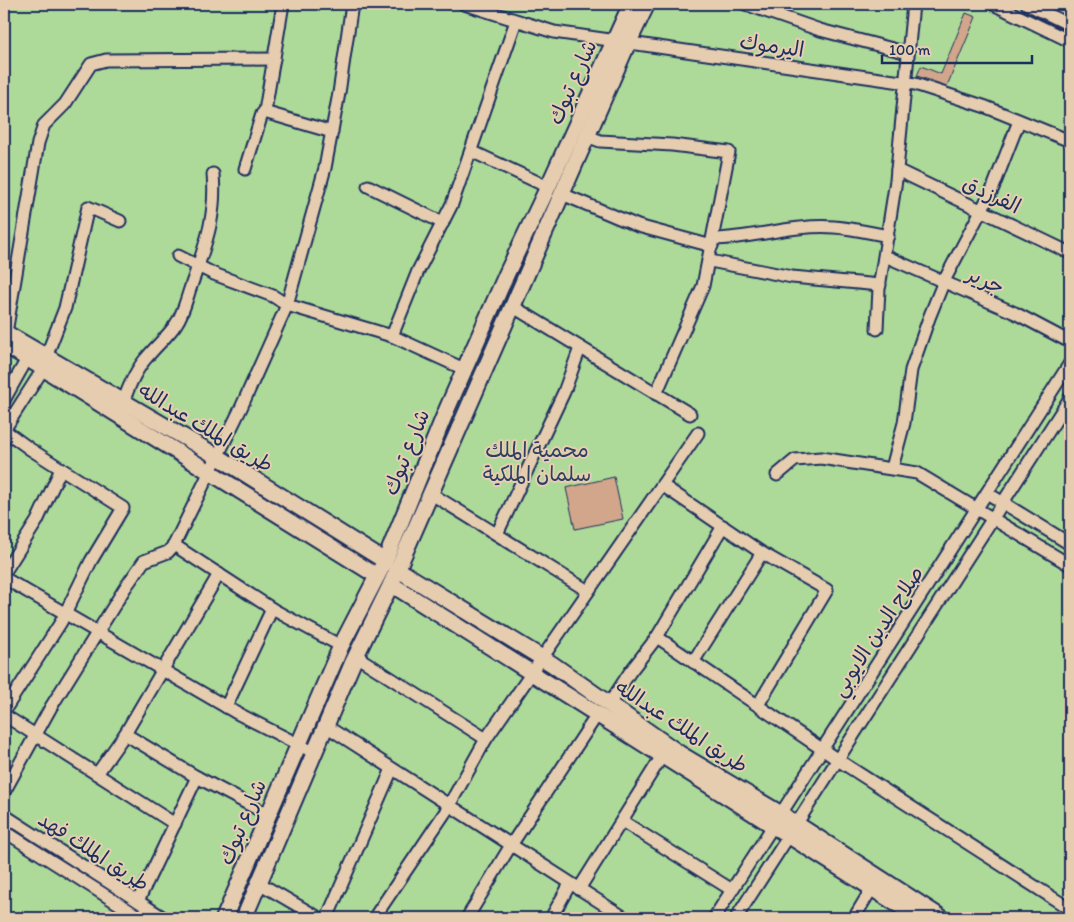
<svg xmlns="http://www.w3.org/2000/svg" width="1074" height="922" font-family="Itim,'Playpen Sans Arabic',sans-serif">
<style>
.green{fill:#aeda99;stroke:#64847c}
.building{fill:#d1a68b;stroke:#1b2f5e}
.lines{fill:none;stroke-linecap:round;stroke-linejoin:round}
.minor-casing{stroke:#1b2f5e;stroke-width:15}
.major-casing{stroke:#1b2f5e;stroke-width:19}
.minor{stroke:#e7cdaf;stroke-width:11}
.major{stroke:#e7cdaf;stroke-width:15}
.labels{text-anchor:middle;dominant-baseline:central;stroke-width:4;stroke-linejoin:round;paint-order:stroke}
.street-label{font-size:21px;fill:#1b2f5e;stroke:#e7cdaf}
.park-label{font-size:21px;fill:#2a4064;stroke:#e7cdaf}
</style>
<rect width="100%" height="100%" fill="#e7cdaf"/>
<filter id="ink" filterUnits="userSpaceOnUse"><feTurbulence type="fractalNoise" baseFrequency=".02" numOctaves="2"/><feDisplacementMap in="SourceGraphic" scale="10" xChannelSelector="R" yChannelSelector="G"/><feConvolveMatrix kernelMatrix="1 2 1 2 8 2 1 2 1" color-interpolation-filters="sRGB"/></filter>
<g filter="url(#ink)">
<rect class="green" x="4" y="4" width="1066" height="914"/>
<g class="building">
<polygon points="966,13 976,17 947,86 917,76 921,66 941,74"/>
<polygon points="614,477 623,519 575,529 566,488"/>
</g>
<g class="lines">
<g class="minor-casing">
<g id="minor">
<polyline points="464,4 554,32 915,84 986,107 1070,141"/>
<polyline points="745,4 820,30 908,53"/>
<polyline points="993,4 1070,41"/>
<polyline points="1027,4 1070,25"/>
<polyline points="264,112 332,132"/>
<polyline points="587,136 600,141 672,145 729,152 703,286 656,394"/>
<polyline points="471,151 548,187"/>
<polyline points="245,169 262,114 265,111 283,4"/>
<polyline points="897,170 1070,253"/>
<polyline points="368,186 443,223"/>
<polyline points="562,194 638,226 712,246"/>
<path d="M714,239c40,-1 80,-15 120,-12 18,1 37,6 54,9"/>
<polyline points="178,256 214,274 273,296 287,305 392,336 464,369"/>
<polyline points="885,256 1015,313 1070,342"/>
<polyline points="710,261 792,277 880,285"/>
<polyline points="512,306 690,414"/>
<polyline points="877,329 879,288 896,180 913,4"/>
<polyline points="6,333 38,143 44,125 65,104 91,64 106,60 274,59"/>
<polyline points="392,336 418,271 452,204 516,21"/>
<polyline points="46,357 65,308 88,207 120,221"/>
<polyline points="4,400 27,359"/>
<path d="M123,403c6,-18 13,-34 25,-47 9,-11 20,-20 28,-32 7,-10 10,-23 14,-35 14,-41 27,-70 23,-115"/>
<polyline points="4,430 30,449 123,508 91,561 61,622 4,711"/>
<polyline points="4,430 43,369"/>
<polyline points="892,468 904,423 911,370 929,318 944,281 993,188 1019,121"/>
<polyline points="777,475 795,460 821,458 917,473 1070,565"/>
<polyline points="662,485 762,553 827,590 758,705"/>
<polyline points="430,493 588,591"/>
<polyline points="987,493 1070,544"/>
<polyline points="497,534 564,392 580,348"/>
<polyline points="174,545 274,610 341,646"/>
<polyline points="4,573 37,521 61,469"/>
<polyline points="4,578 235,712 315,753"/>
<polyline points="657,637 838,760 1070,909"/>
<polyline points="356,656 486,739"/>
<polyline points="693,662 762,553"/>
<polyline points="609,704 630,672 657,637 723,526"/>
<polyline points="226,707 272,609"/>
<polyline points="4,715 175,824"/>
<polyline points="326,726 625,918"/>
<polyline points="125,734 195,776 269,815"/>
<polyline points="97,774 125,734 219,574"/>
<polyline points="4,792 51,707 125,588 144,561 168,552 174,545 241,408 287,305 325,168 339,93 352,4"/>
<polyline points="4,815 164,918"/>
<polyline points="622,821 732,890"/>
<polyline points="4,831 141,918"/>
<polyline points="259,883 319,918"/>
<polyline points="579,889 662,756"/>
<polyline points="138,901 197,777"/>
<polyline points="327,918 392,769"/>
<polyline points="374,918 446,811 486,739 698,433"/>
<polyline points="467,918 511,845 597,715"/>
<polyline points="551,918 570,884"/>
<polyline points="714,918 1070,363"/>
<polyline points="736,918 1070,398"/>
<polyline points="854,918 872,888"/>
</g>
</g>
<g class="major-casing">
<g id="major">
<polyline points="4,332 225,461 385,561"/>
<polyline points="4,344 377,576"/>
<polyline points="397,569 552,664 680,754 781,814 942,918"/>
<polyline points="391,584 919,918"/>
<polyline points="224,918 341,646 385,561 447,409 507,273 548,187 631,4"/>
<polyline points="244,918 353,662 391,584 624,52 647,4"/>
</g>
</g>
<use href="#minor" class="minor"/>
<use href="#major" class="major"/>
</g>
</g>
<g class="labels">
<g class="street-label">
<text transform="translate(772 45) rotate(8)">اليرموك</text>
<text transform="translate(572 82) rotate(-66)">شارع تبوك</text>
<text transform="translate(992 194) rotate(26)">الفرزدق</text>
<text transform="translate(986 280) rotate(24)">جرير</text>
<text transform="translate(206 427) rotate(31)">طريق الملك عبدالله</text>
<text transform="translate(406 452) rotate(-68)">شارع تبوك</text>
<text transform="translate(877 631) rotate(-57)">صلاح الدين الايوبي</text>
<text transform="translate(682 726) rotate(33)">طريق الملك عبدالله</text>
<text transform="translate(242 822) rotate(-67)">شارع تبوك</text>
<text transform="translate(94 851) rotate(33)">طريق الملك فهد</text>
</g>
<g class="park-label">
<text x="537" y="449">محمية الملك<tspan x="537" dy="24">سلمان الملكية</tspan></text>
</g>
</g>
<rect width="1074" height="922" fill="none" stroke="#e7cdaf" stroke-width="20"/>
<rect x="10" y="10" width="1054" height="902" fill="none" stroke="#1b2f5e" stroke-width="2" filter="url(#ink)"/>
<path d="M882 55v8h150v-8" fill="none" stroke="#1b2f5e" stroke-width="2.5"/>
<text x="889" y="55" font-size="15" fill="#1b2f5e" stroke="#e7cdaf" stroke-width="4" paint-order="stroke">100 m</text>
</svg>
